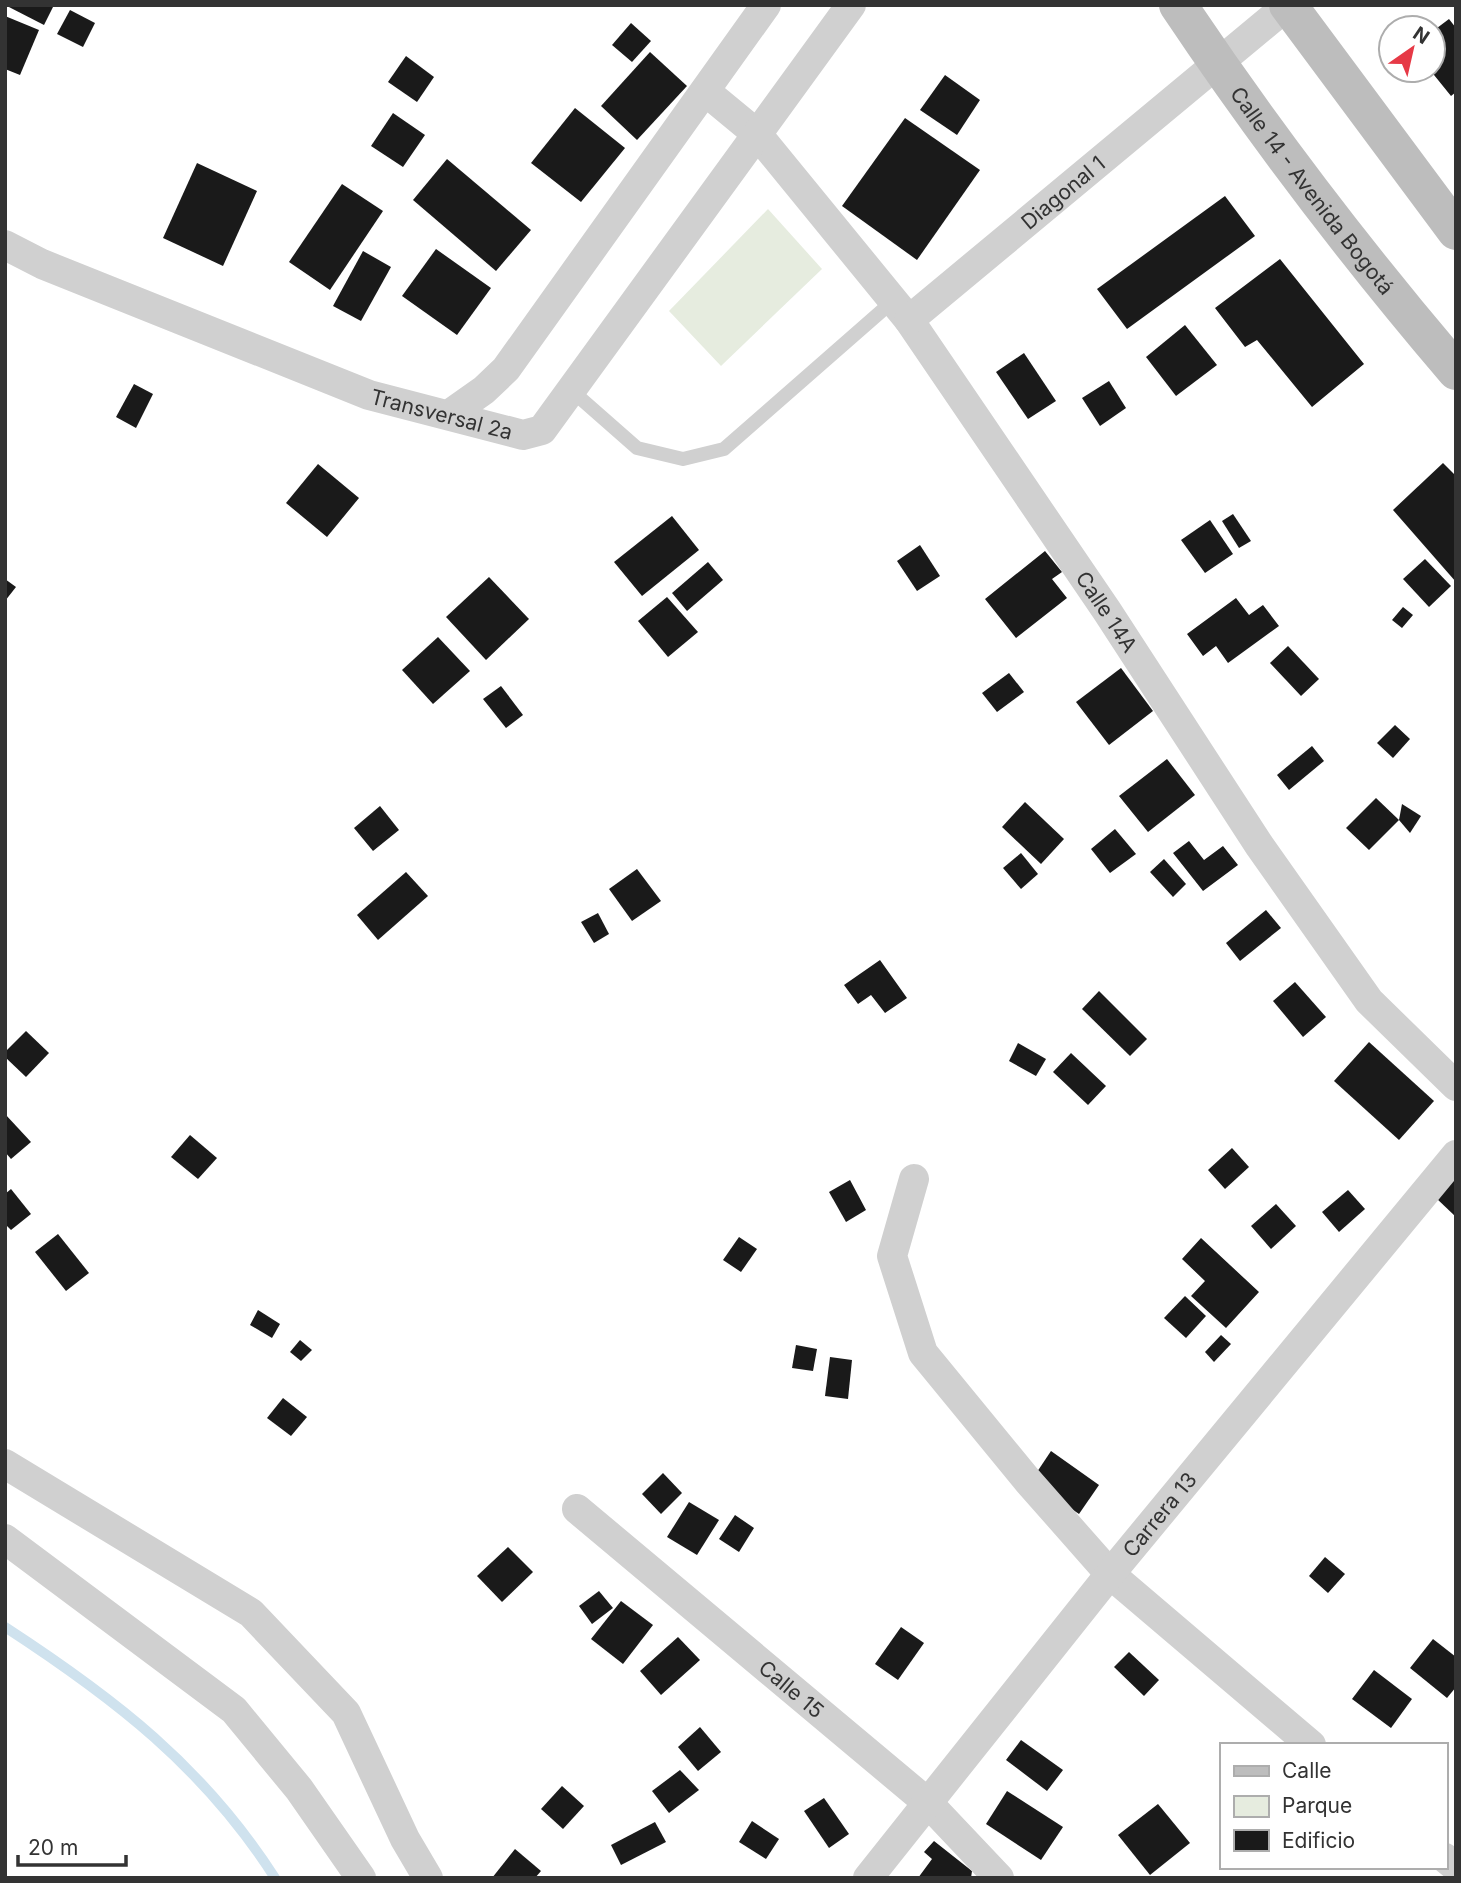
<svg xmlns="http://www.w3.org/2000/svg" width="1461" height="1883" font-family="Inter,sans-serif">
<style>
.green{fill:#e6ecdf}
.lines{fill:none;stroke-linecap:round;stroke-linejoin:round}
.stream{stroke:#cfe2ee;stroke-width:10}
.building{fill:#1a1a1a}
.lane{stroke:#d0d0d0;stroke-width:14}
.street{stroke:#d0d0d0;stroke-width:30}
.secondary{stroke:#bdbdbd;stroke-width:38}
.labels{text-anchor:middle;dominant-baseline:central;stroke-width:7;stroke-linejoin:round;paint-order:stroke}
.street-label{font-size:21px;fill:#333;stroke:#fff}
</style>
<rect width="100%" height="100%" fill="#fff"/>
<polygon class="green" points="768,209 822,269 721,366 669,311"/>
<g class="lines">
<path class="stream" d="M5,1627c109,71 199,140 270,251"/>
</g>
<g class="building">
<polygon points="5,5 54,5 44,25"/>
<polygon points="70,10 95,23 83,47 57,34"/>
<polygon points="5,16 39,30 20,75 5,69"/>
<polygon points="1449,19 1456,28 1456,92 1451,96 1430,70 1433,70 1433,31"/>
<polygon points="631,23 651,41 632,62 612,45"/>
<polygon points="650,52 687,86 637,140 601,106"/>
<polygon points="406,56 434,77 417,102 388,82"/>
<polygon points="945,75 980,100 957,135 920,110"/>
<polygon points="575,108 625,148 581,202 531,163"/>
<polygon points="393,113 425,135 403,167 371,146"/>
<polygon points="905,118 980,170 917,260 842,206"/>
<polygon points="447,159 531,230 496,271 413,200"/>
<polygon points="197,163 257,191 223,266 163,238"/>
<polygon points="342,184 383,211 330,290 289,262"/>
<polygon points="1225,196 1255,236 1127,329 1097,289"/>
<polygon points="436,249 491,288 457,335 402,296"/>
<polygon points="363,251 391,267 361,321 333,306"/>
<polygon points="1280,259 1364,364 1312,407 1257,340 1245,347 1215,308"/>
<polygon points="1185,325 1217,365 1176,396 1146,357"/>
<polygon points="1024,353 1056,401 1028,419 996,372"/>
<polygon points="1109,381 1126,408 1100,426 1082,398"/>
<polygon points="134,384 153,394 136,428 116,417"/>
<polygon points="1443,463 1456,476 1456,582 1393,510"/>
<polygon points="318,464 359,498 327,537 286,503"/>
<polygon points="1233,514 1251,541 1239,548 1222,521"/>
<polygon points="672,516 699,550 642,596 614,562"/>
<polygon points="1210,520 1233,554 1205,573 1181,540"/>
<polygon points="920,545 940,576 917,591 897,561"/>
<polygon points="1045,551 1062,572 1052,579 1067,598 1016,638 985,599"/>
<polygon points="1425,559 1451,586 1429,607 1403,579"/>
<polygon points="708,562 723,580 687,611 672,593"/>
<polygon points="489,577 529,619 486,660 446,617"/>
<polygon points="5,579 16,587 5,601"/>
<polygon points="667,597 698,632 668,657 638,621"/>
<polygon points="1236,598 1249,615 1263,605 1279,626 1228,663 1216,646 1203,656 1187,634"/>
<polygon points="1403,607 1413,615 1402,628 1392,620"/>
<polygon points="438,637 470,671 433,704 402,670"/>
<polygon points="1288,646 1319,679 1301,696 1270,663"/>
<polygon points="1121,668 1153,711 1109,745 1076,702"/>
<polygon points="1009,673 1024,692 997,712 982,693"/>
<polygon points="501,686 523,715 506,728 483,699"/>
<polygon points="1395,725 1410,739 1393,758 1377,743"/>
<polygon points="1312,746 1324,761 1289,790 1277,775"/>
<polygon points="1167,759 1195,795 1148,832 1119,796"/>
<polygon points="1376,798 1399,820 1369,850 1346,828"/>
<polygon points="1025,802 1064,839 1041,864 1002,827"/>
<polygon points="1402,804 1421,816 1410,833 1399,820"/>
<polygon points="380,806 399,830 373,851 354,828"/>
<polygon points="1115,829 1136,854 1110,873 1091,849"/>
<polygon points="1189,841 1204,860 1223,846 1238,865 1203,891 1173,853"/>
<polygon points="1021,853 1038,874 1021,889 1003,868"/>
<polygon points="1164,859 1186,884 1173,897 1150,872"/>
<polygon points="637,869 661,901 632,921 609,889"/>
<polygon points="406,872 428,896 378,940 357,915"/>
<polygon points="1266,910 1281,928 1240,961 1226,943"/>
<polygon points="598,913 609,934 594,943 581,922"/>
<polygon points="880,960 907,998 885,1013 871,995 858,1004 844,985"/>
<polygon points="1295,982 1326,1017 1303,1037 1273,1001"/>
<polygon points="1099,991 1147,1039 1130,1056 1082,1009"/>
<polygon points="26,1031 49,1053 26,1077 5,1057 5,1052"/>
<polygon points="1369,1042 1434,1101 1399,1140 1334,1081"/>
<polygon points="1018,1043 1046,1059 1036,1076 1009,1061"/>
<polygon points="1071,1053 1106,1086 1088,1105 1053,1072"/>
<polygon points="5,1114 31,1142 11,1159 5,1152"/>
<polygon points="190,1135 217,1158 198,1179 171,1157"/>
<polygon points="1232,1148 1249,1167 1225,1189 1208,1170"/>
<polygon points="1456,1175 1456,1217 1435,1197"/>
<polygon points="850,1180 866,1210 846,1222 829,1192"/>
<polygon points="11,1189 31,1214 11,1230 5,1224 5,1194"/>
<polygon points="1348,1190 1365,1209 1339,1232 1322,1212"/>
<polygon points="1276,1204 1296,1226 1271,1249 1251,1226"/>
<polygon points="58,1234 89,1273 66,1291 35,1252"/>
<polygon points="739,1237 757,1249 741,1272 723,1260"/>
<polygon points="1201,1238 1259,1292 1226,1328 1191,1296 1205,1281 1182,1259"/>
<polygon points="1185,1296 1206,1316 1186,1338 1164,1318"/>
<polygon points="258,1310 280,1324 272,1338 250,1325"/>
<polygon points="1221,1335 1231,1344 1214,1362 1205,1352"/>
<polygon points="300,1340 312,1350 301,1361 290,1352"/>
<polygon points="796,1345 817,1349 813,1371 792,1368"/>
<polygon points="830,1357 852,1360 848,1399 825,1396"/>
<polygon points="283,1398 307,1417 291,1436 267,1418"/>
<polygon points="1051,1451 1099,1485 1079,1514 1031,1481"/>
<polygon points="663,1473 682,1493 661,1514 642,1494"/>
<polygon points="689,1502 719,1520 697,1555 667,1537"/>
<polygon points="735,1515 754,1528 739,1552 719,1539"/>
<polygon points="508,1547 533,1572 502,1602 477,1576"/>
<polygon points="1325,1557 1345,1574 1328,1593 1309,1576"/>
<polygon points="599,1591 613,1608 592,1624 579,1606"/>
<polygon points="621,1601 653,1625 623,1664 591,1639"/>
<polygon points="901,1627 924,1643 898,1680 875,1664"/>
<polygon points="678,1637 700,1660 661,1695 640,1671"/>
<polygon points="1433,1639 1456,1657 1456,1687 1447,1698 1410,1668"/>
<polygon points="1129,1652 1159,1680 1144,1696 1114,1667"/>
<polygon points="1374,1670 1412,1699 1391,1728 1352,1699"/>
<polygon points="700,1727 721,1752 698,1771 678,1747"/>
<polygon points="1021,1740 1063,1770 1047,1791 1006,1760"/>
<polygon points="680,1770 699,1790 669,1813 652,1791"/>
<polygon points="562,1786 584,1806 563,1829 541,1809"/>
<polygon points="1007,1791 1063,1827 1041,1860 986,1824"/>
<polygon points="824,1798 849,1834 829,1848 804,1811"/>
<polygon points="1158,1804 1190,1843 1150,1875 1118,1835"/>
<polygon points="752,1821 779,1839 766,1859 739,1842"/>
<polygon points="655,1822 666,1842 621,1865 611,1845"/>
<polygon points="934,1841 972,1871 971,1878 918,1878 932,1859 924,1852"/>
<polygon points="515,1849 541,1871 535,1878 492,1878"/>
</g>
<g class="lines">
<polyline class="lane" points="571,390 637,448 683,459 724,449 893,301"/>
<g class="street">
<path id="s1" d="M705,91l52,43 152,186 198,291 152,234 110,156 87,85"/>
<path id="s2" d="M5,245l37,19 327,131 154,40 19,-5 309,-425"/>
<path id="s3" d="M909,320l379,-315"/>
<polyline points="450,414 484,390 506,369 766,5"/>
<polyline points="914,1179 892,1256 923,1353 1028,1481 1110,1574 1311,1745"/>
<polyline points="5,1464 251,1613 346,1713 405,1839 428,1878"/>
<path id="s4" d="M577,1509l351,294 71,75"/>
<polyline points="5,1539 234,1710 299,1789 361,1878"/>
<polyline points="1445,1858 1456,1867"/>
<path id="s5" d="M868,1878l242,-304 346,-419"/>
</g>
<g class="secondary">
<path id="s6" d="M1178,5c85,127 179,250 278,366"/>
<polyline points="1288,5 1456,231"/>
</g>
</g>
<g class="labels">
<g class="street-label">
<text stroke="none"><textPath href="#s6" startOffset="229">Calle 14 - Avenida Bogotá</textPath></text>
<text stroke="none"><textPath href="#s3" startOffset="200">Diagonal 1</textPath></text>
<text stroke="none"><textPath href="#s2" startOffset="469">Transversal 2a</textPath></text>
<text stroke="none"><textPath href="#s1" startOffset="660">Calle 14A</textPath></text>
<text stroke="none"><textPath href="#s5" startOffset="466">Carrera 13</textPath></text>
<text stroke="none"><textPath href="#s4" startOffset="280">Calle 15</textPath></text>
</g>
</g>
<rect width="1461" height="1883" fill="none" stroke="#333333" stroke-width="14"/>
<rect x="1220" y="1743" width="228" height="126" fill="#ffffff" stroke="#adadad" stroke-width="2"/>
<rect x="1234" y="1766" width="35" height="10" fill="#bdbdbd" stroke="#adadad" stroke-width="2"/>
<text x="1282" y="1778" font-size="21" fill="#333333">Calle</text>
<rect x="1234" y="1796" width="35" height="21" fill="#e6ecdf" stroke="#adadad" stroke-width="2"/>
<text x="1282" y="1813" font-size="21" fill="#333333">Parque</text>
<rect x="1234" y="1830" width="35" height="21" fill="#1a1a1a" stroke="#adadad" stroke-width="2"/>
<text x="1282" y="1848" font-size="21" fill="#333333">Edificio</text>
<g transform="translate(1412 49) rotate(34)"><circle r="33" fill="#ffffff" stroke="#adadad" stroke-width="2"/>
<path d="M0-5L12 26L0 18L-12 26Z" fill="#e63946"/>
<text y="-10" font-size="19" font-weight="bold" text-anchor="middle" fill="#333333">N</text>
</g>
<path d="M18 1855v10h108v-10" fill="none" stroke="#333333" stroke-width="3.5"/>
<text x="28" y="1855" font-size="21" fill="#333333" stroke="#ffffff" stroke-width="5" paint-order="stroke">20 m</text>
</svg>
